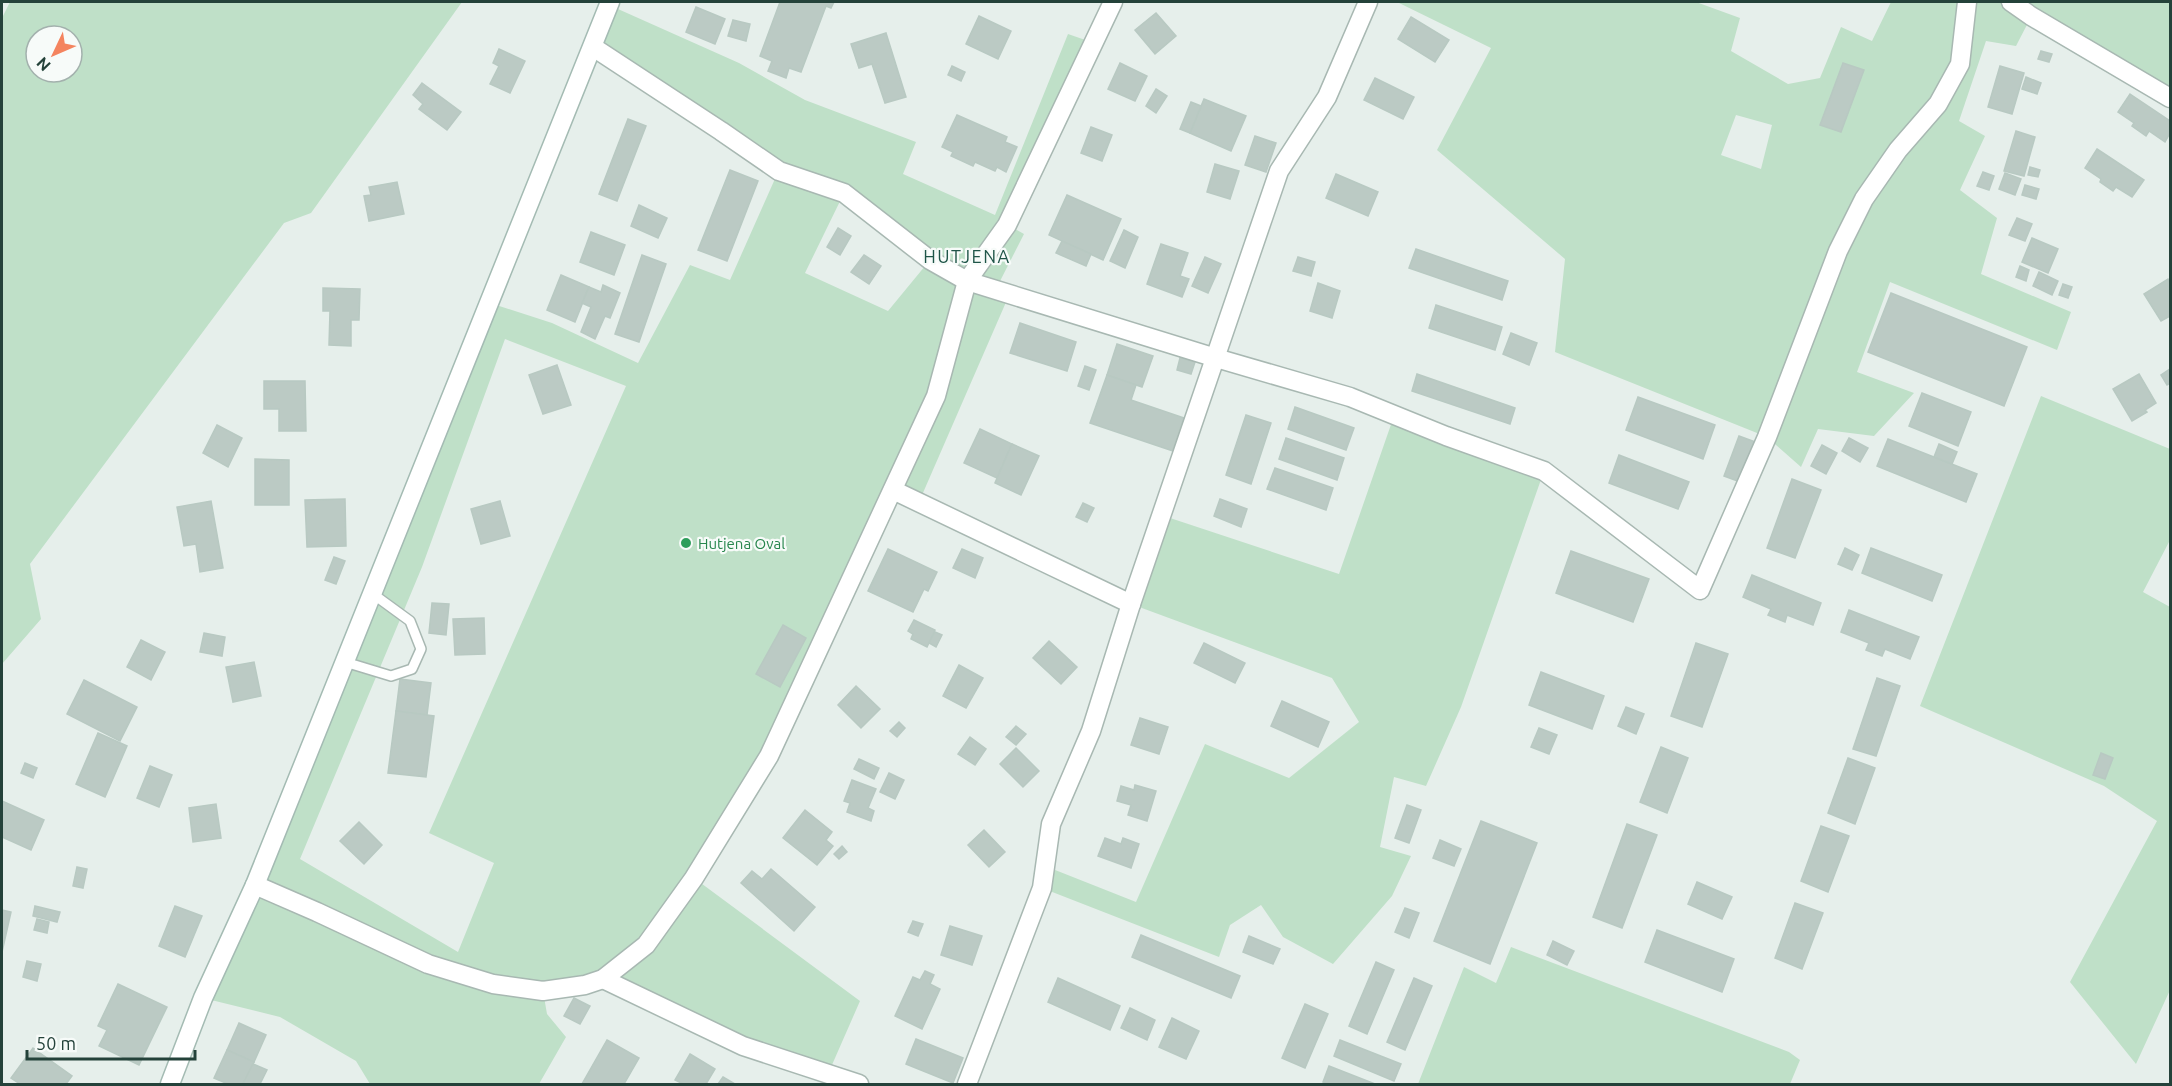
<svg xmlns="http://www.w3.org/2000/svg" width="2172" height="1086" font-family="Ubuntu,sans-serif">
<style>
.green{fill:#bfe0c8;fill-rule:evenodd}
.building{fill:#bbcac4;stroke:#b8c9c2;stroke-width:1.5}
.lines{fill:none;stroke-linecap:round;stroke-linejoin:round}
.service-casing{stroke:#a8b8b2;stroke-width:12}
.minor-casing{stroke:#a8b8b2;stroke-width:21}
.secondary-casing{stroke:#a4bbb3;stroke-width:21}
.service{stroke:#fff;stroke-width:9}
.minor{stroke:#fff;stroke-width:18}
.secondary{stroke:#fff;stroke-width:18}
.leisure-dot{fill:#2e9e5b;stroke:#f7fbf9;stroke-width:2}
.labels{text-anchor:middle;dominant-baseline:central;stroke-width:4.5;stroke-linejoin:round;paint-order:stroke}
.leisure-label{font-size:15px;fill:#27864d;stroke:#f7fbf9;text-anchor:start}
.quarter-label{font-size:18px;letter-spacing:1.5px;fill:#1f5548;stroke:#f7fbf9}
</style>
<rect width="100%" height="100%" fill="#e6efeb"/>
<g class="green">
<path d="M10,2h452l-151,211 -27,10 -254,341 11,55 -39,45v-646zM36,36h36v36h-36z"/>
<path d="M1397,2h299l44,16 -9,33 57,33 32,-6 21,-51 31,14 19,-39h279v85l-5,9 -134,-79 -15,29 -30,-5 -27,80 26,15 -25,54 37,28 -16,56 90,38 -14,38 -167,-68 -33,90 57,21 -40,43 -56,-7 -17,38 -34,-30 -212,-85 10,-93 -128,-109 54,-102zM1736,115l36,10 -11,44 -40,-14z"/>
<path d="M609,5l130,58 66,37 111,42 -13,32 92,41 73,-181 26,9 -86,182 16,9 -28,55 14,4 -91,209 -26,-12 -124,266 -75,122 166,123 -32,73 -225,-95 -60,12 4,23 19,23 -27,47h-169l-14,-23 -76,-44 -77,-19 287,-695 62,20 86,40 52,-98 40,15 48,-108 -185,-125zM844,193l86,67 -42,51 -83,-38zM505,339l121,47 -197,447 65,30 -36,89 -158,-93 122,-292z"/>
<polygon points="2041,396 2170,449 2170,540 2143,592 2170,607 2170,990 2136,1064 2070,982 2157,821 2104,786 1920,706"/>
<polygon points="1395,413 1544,471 1461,707 1426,786 1394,777 1380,847 1411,856 1392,896 1333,964 1283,937 1261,905 1230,925 1219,957 1042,888 1045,866 1136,902 1205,744 1289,778 1359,722 1332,678 1131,604 1161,515 1339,574"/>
<polygon points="1511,947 1789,1052 1800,1060 1790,1084 1418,1084 1464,967 1496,983"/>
</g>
<g class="building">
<polygon points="780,2 834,2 831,8 826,6 801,72 789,68 786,78 768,71 772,61 760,56"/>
<polygon points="696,7 725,19 715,44 686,32"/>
<polygon points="1156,13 1176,36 1155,54 1135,30"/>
<polygon points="979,16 1011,31 998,59 966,44"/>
<polygon points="1411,17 1449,40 1435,62 1398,39"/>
<polygon points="733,20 750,24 746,41 728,36"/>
<polygon points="886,33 906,97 885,103 872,64 859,68 851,44"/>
<polygon points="499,49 525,61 510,93 490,84 499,66 493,63"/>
<polygon points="2041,51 2052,54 2049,62 2038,59"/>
<polygon points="1120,63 1147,76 1135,101 1108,89"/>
<polygon points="1843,63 1864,70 1841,132 1820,125"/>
<polygon points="952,66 965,72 961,81 948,75"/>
<polygon points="2000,66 2024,73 2012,114 1988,107"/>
<polygon points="2026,77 2041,83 2037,94 2022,89"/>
<polygon points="1375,78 1414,97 1403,119 1364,100"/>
<polygon points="422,83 461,112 447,130 419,109 423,104 413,95"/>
<polygon points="1156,89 1167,96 1156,113 1146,106"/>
<polygon points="2130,94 2170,121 2170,133 2165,142 2149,131 2146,136 2132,126 2134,123 2118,112"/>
<polygon points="1204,99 1246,116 1231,151 1190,133"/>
<polygon points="1191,102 1201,106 1190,133 1180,129"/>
<polygon points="957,115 1007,137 1005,142 1017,147 1006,172 997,167 995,171 975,162 973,166 951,156 953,152 942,147"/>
<polygon points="628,119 646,126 617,201 599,194"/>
<polygon points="1091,127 1112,135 1102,161 1081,153"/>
<polygon points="2016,131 2035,137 2024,176 2004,171"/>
<polygon points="1255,136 1276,143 1266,172 1245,165"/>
<polygon points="2097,149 2144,180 2132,197 2116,187 2113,191 2100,182 2101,179 2085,168"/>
<polygon points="1215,164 1239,171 1230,199 1207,192"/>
<polygon points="2030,167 2040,170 2038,177 2028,175"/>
<polygon points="730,170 758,181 727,261 698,250"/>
<polygon points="1983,172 1994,176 1989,190 1977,186"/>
<polygon points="2005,173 2021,179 2015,195 1999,189"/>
<polygon points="1336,174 1378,192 1368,216 1326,198"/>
<polygon points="397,182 404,214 369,221 364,196 371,195 369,187"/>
<polygon points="2025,185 2039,189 2036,199 2022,195"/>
<polygon points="1067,195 1121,219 1103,260 1049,235"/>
<polygon points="639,205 667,218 658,238 631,226"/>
<polygon points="2017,218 2032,224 2025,241 2009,235"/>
<polygon points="838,228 851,236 840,255 827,247"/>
<polygon points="1124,230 1138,237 1125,268 1110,261"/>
<polygon points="591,232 625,245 614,275 580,262"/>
<polygon points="2032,238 2058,249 2048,273 2022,262"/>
<polygon points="1062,241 1091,254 1086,266 1056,253"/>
<polygon points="1161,244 1188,253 1180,276 1189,279 1182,297 1147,284"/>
<polygon points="1416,249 1508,281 1502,300 1409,268"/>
<polygon points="642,255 666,264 639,342 615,334"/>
<polygon points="864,255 881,266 869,284 851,272"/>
<polygon points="1205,257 1221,264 1208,293 1192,286"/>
<polygon points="1298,257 1315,262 1311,276 1293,271"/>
<polygon points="2020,266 2029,270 2026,281 2016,277"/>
<polygon points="2039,272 2058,281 2052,295 2033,286"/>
<polygon points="561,275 589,287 575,322 547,310"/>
<polygon points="2168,279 2170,283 2170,316 2161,321 2144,294"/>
<polygon points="1318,283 1340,291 1332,318 1310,311"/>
<polygon points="2063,284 2072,287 2068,298 2059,295"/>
<polygon points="603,285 620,293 610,318 605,316 595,339 581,332 591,307 582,303 589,287 601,292"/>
<polygon points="323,288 360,289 359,320 351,320 351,346 329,345 330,311 323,311"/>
<polygon points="1891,293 2027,347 2004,406 1868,352"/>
<polygon points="1436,305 1502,327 1495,350 1429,328"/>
<polygon points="1020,323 1076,342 1067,371 1010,353"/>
<polygon points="1511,333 1537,343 1529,365 1503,354"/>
<polygon points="1117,344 1153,356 1142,387 1107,375"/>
<polygon points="1180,358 1195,362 1191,374 1177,370"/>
<polygon points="557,365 571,405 543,414 529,375"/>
<polygon points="1085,366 1096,370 1089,390 1078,386"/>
<polygon points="2170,369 2170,383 2167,385 2161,375"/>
<polygon points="1417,374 1515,408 1510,424 1412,391"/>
<polygon points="2139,374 2156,403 2145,410 2147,412 2132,421 2113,389"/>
<polygon points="1107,375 1136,385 1131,400 1184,418 1173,451 1090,423"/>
<polygon points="264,381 305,381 306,431 279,431 279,409 264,409"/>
<polygon points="1922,393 1971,412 1958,446 1909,426"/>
<polygon points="1638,397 1715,425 1703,459 1626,430"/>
<polygon points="1295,407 1354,428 1346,450 1288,429"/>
<polygon points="1246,415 1271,423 1251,484 1226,475"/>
<polygon points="217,425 242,438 228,467 203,453"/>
<polygon points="980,429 1012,444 997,478 964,463"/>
<polygon points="1739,436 1758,443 1743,483 1724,476"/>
<polygon points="1286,438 1344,458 1337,480 1279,459"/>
<polygon points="1849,438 1868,448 1860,462 1842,451"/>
<polygon points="1888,439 1977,474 1966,502 1877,466"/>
<polygon points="1012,444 1039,456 1021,495 995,483"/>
<polygon points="1939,444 1957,452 1952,464 1934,457"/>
<polygon points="1822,445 1837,453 1826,474 1811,466"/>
<polygon points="1619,455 1689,482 1678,509 1609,483"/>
<polygon points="255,459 289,460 289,505 255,505"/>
<polygon points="1275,468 1333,488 1326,510 1267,489"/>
<polygon points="1792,479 1821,490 1795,558 1767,548"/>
<polygon points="345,499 346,546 307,547 305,500"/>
<polygon points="1220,499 1247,509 1241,527 1214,516"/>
<polygon points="211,501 223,568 200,572 196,544 184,546 177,507"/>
<polygon points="500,501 510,536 481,544 471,509"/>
<polygon points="1083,503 1094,508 1087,522 1076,517"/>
<polygon points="1845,548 1859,555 1852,570 1838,564"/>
<polygon points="1871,548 1942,575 1932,601 1862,573"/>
<polygon points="888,549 937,572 928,591 924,589 913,612 868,591"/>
<polygon points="962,549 983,558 975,578 953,568"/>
<polygon points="1571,551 1649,579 1633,622 1556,593"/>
<polygon points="334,557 345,561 336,584 325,580"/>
<polygon points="1752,575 1821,603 1813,625 1787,615 1785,622 1768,615 1771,609 1743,597"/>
<polygon points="432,603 449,604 446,635 429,633"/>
<polygon points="1849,610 1919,637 1910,659 1885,649 1882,656 1866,650 1869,643 1841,632"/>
<polygon points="484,618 485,654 455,655 453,619"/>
<polygon points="914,620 935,630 927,647 911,639 913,634 908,631"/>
<polygon points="783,625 806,638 780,687 756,674"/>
<polygon points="935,632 942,635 936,647 929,643"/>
<polygon points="204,633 225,637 222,656 200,652"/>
<polygon points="141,640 165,652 151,680 127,667"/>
<polygon points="1049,641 1077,667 1061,684 1033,658"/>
<polygon points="1204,643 1245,663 1235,683 1194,663"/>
<polygon points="1696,643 1728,654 1702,727 1671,716"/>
<polygon points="254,662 261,696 233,702 226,667"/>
<polygon points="959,665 983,678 966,708 943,696"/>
<polygon points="1541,672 1604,696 1592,729 1529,705"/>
<polygon points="1877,678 1900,686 1876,756 1853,749"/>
<polygon points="400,679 431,683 427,715 396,711"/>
<polygon points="84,680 137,707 120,741 67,714"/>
<polygon points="856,686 880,709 861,728 838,705"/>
<polygon points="1282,701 1329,722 1318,747 1271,726"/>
<polygon points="1626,707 1644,714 1636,734 1618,726"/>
<polygon points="396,711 434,716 426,777 388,773"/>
<polygon points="1140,718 1168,727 1159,754 1131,745"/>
<polygon points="899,722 905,728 897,737 890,731"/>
<polygon points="1016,726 1026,734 1016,745 1006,737"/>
<polygon points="1539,728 1557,735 1549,754 1531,747"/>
<polygon points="98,733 127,746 105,797 76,784"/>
<polygon points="970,737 986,749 975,765 958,754"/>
<polygon points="1661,747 1688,758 1667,813 1640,802"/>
<polygon points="1016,748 1039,771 1023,787 1000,764"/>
<polygon points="2101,753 2113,758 2105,779 2093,775"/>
<polygon points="1848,758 1875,768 1855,824 1828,813"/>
<polygon points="859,759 879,768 874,779 854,769"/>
<polygon points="25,763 37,768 33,778 21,773"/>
<polygon points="150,766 172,775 159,807 137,798"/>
<polygon points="889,773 904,780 895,799 880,792"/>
<polygon points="852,780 876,789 868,808 874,811 871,821 847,812 850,803 844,801"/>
<polygon points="1135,785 1156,791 1147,821 1128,815 1131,805 1117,801 1121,786 1134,790"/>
<polygon points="2,801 44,820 31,850 2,837"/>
<polygon points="216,804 221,838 193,842 189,808"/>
<polygon points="1407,805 1421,810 1409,843 1395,838"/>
<polygon points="805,810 832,832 826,840 833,846 817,865 783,838"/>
<polygon points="1481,821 1537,843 1490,964 1434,941"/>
<polygon points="359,822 382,845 364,864 340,841"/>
<polygon points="1627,824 1657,835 1622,928 1593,917"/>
<polygon points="1821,826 1849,836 1828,892 1801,881"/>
<polygon points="984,830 1005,852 989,867 968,845"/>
<polygon points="1105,838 1121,844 1123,838 1139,844 1131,868 1098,856"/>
<polygon points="1440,840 1461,849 1454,866 1433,858"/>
<polygon points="842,846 847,852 839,859 834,854"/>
<polygon points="77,867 87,869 83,888 73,886"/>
<polygon points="771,869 815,907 794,931 741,883 752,871 762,879"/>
<polygon points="1697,882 1732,897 1722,919 1688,904"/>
<polygon points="1795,903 1823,913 1802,969 1775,958"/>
<polygon points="35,906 60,912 57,922 33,916"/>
<polygon points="175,906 202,916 185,957 159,946"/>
<polygon points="1405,908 1419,913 1409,938 1395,932"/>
<polygon points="2,910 11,912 2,952"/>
<polygon points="37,919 49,922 47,933 34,930"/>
<polygon points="913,921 923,924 918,936 908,932"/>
<polygon points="950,926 982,936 972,965 941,955"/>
<polygon points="1657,930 1734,959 1722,992 1645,962"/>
<polygon points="1141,935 1240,976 1231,998 1132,957"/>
<polygon points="1249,936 1280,949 1273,964 1243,952"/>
<polygon points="1553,941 1574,951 1567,965 1547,955"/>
<polygon points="27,961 41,964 37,981 23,977"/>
<polygon points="1376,962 1394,970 1367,1034 1349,1026"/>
<polygon points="925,971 934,975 930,984 940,989 922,1029 895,1016 913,977 920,980"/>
<polygon points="1058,978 1120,1006 1110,1030 1048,1002"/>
<polygon points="1414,978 1432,986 1405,1050 1387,1042"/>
<polygon points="118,984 167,1007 139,1065 99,1046 107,1030 98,1026"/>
<polygon points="574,998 590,1006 580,1024 564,1016"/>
<polygon points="1305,1004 1328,1014 1305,1068 1282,1058"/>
<polygon points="1130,1008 1155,1020 1147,1040 1121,1028"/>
<polygon points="1172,1018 1199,1031 1186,1059 1159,1047"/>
<polygon points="239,1023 266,1035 254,1062 227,1050"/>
<polygon points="916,1039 963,1058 953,1083 906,1064"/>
<polygon points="607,1040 639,1058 624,1084 582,1084"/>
<polygon points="1340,1040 1401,1064 1394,1081 1334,1056"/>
<polygon points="33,1048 72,1076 66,1084 20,1084 11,1078"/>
<polygon points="227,1050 254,1062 243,1084 228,1084 214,1078"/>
<polygon points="690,1054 715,1069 706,1084 683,1084 675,1080"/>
<polygon points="253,1064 267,1070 260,1084 243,1084"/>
<polygon points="1329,1066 1375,1084 1329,1084 1323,1082"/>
<polygon points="723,1077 735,1084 718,1084"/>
</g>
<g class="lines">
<g class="service-casing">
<polyline id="service" points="345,662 391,676 412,669 421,649 410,621 373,594"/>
</g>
<g class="minor-casing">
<g id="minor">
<polyline points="2011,2 2031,16 2170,98"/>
<polyline points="593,47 721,131 779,171 844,193 930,260 967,281 1216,358 1350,397 1446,436 1544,471 1700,590 1767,437 1838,251 1864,199 1898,150 1938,104 1960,64 1967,2"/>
<polyline points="893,490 1131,604"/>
<polyline points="255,885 317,912 428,964 493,984 543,991 585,985 603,979 646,945 694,878 769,756 936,396 967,281 1007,225 1113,2"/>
<polyline points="603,979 743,1046 859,1084"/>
<polyline points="967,1084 1042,888 1051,824 1091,731 1131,604 1279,171 1327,97 1368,2"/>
</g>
</g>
<g class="secondary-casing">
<polyline id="secondary" points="170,1084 203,998 255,885 610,2"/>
</g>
<use href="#service" class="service"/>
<use href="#minor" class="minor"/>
<use href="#secondary" class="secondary"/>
</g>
<circle class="leisure-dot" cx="686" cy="543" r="6"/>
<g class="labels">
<g class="leisure-label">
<text x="698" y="543">Hutjena Oval</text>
</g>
<g class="quarter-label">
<text x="967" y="256">HUTJENA</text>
</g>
</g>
<rect width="2172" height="1086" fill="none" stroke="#24423a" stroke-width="6"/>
<g transform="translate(54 54) rotate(226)"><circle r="28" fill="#f7fbf9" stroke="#a3b1ad" stroke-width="1.5"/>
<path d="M0-4.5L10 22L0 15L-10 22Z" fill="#f4845f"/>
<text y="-9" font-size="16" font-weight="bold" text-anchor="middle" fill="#24423a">N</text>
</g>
<path d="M27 1050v9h168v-9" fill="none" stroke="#24423a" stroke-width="3"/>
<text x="36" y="1050" font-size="18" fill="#24423a" stroke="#f7fbf9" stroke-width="4.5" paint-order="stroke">50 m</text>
</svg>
